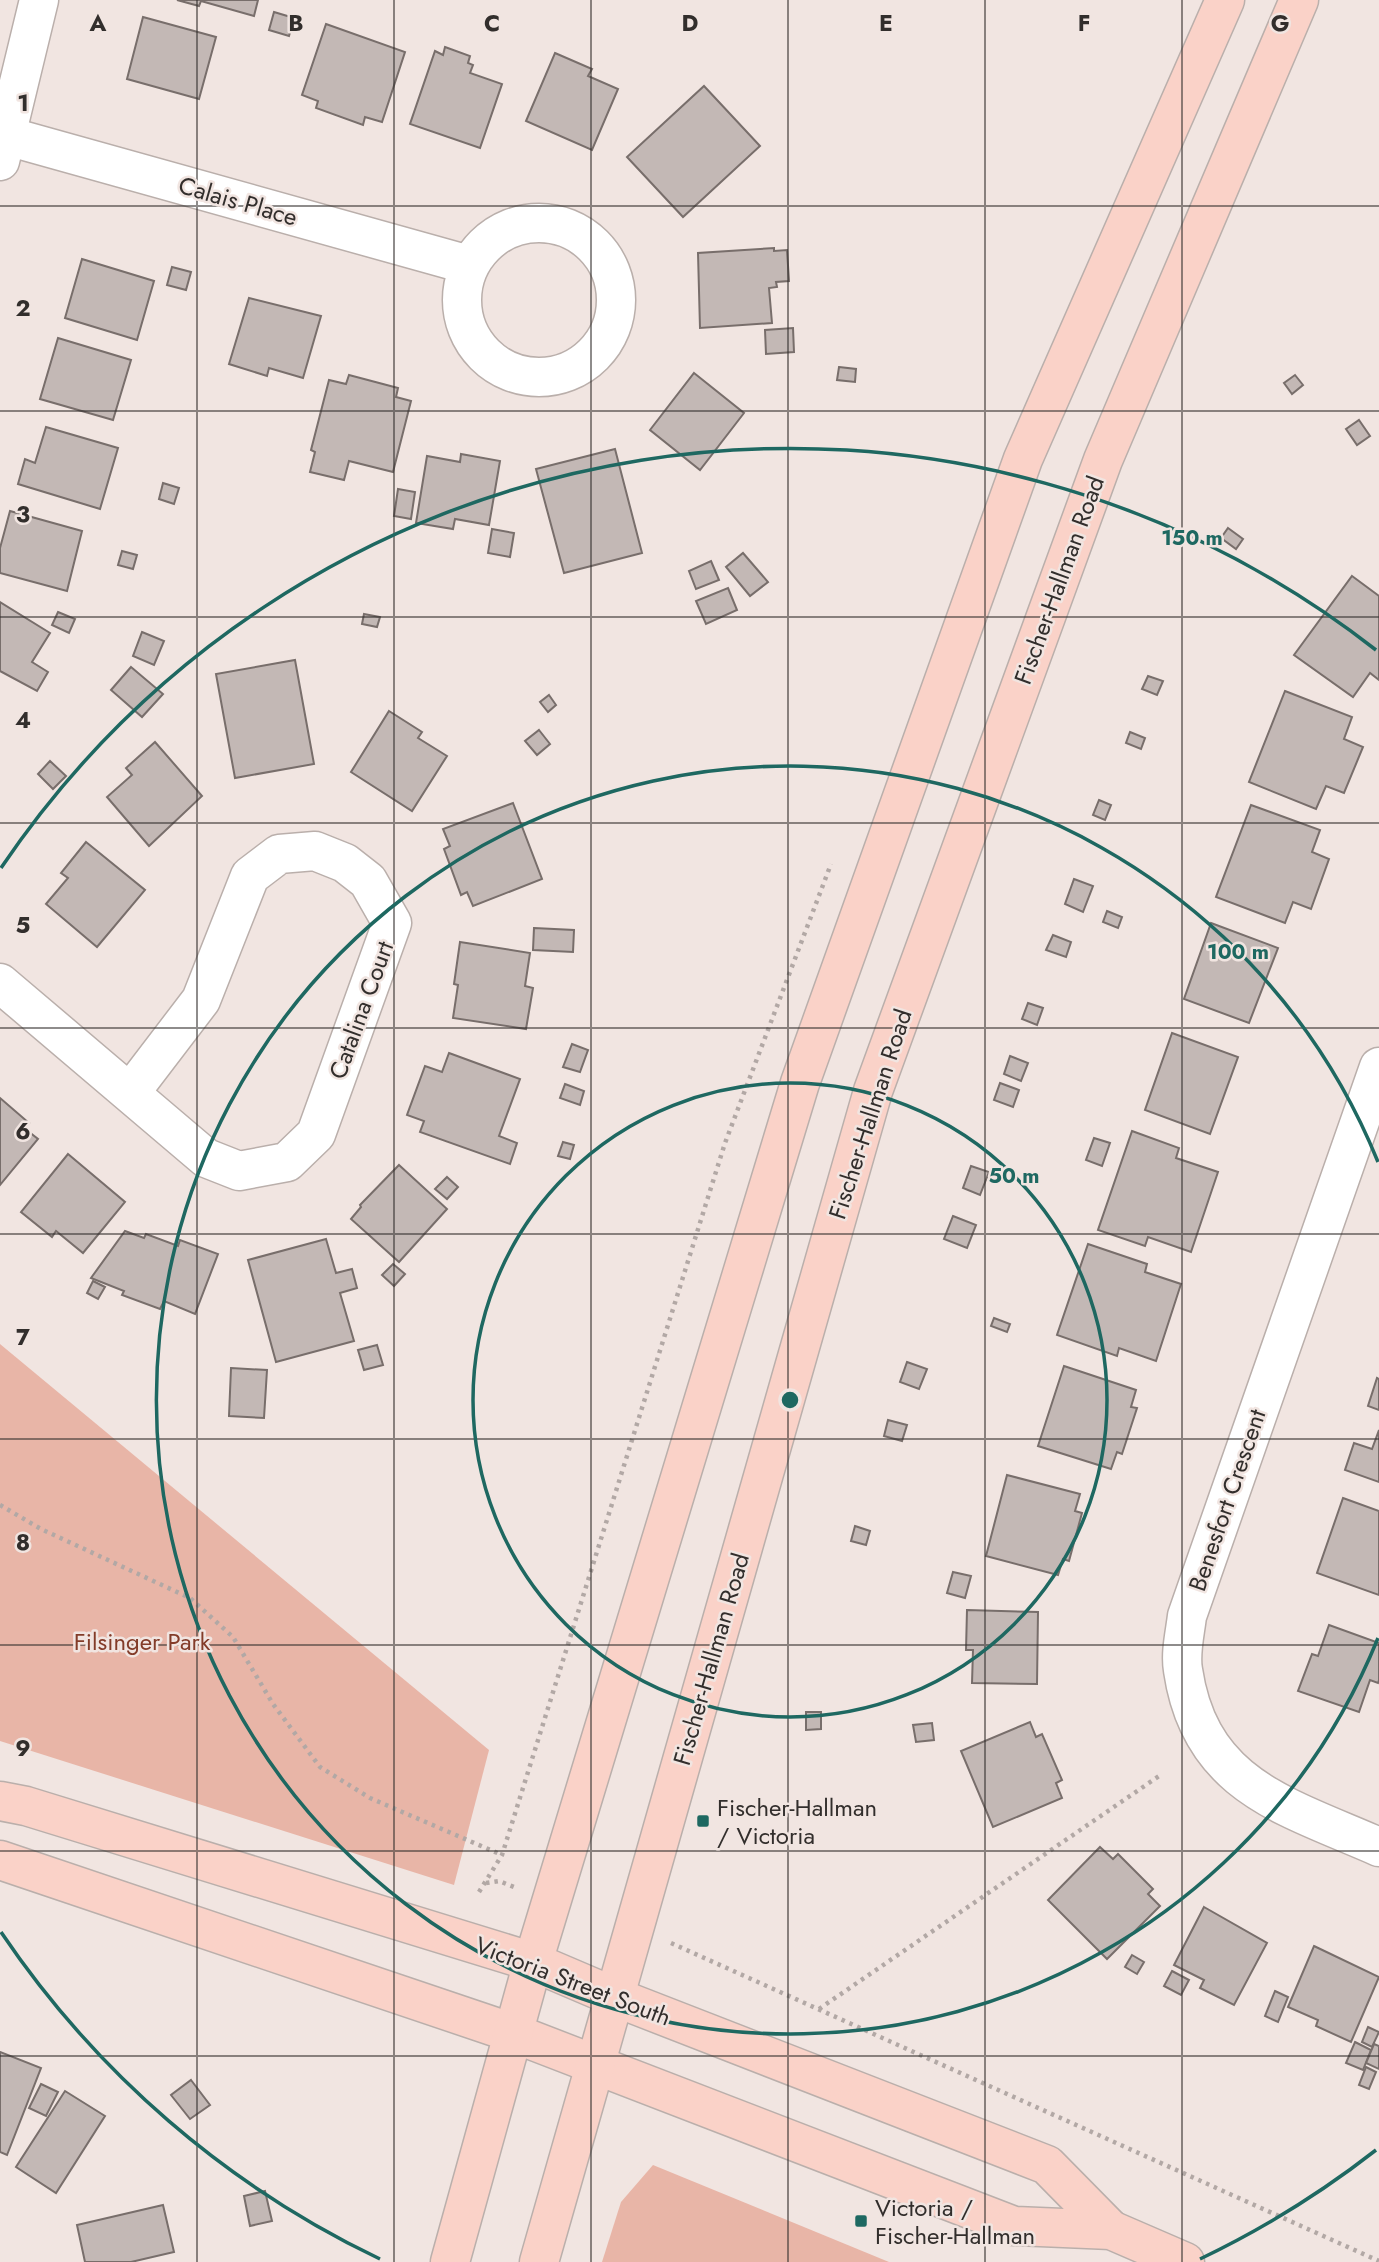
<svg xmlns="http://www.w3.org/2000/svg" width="1379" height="2262" font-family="Jost,sans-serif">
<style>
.green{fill:#e8b5a7}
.building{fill:#c3b8b5;stroke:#786e6b;stroke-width:2}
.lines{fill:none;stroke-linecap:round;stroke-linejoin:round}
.minor-casing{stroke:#baafab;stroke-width:41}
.secondary-casing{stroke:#baafab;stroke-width:41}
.path{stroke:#b2a8a5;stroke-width:4.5;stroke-dasharray:3.5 5;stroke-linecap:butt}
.minor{stroke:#fff;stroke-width:38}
.secondary{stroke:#fad2c8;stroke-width:38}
.grid{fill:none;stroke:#322e2c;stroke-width:2;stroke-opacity:0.55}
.ring{fill:none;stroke:#1e6861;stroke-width:3.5}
.poi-dot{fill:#1e6861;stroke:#f1e5e1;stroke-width:2.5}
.labels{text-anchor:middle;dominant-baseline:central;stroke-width:5;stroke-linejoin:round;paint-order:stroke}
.street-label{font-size:24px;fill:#322e2c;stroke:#f1e5e1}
.park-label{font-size:24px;fill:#833c29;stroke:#f1e5e1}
.poi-label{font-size:24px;fill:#322e2c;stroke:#f1e5e1;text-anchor:start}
.grid-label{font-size:23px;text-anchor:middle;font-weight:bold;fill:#322e2c;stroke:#f1e5e1;stroke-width:5;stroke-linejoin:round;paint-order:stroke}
.centre{fill:#1e6861;stroke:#f1e5e1;stroke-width:3.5}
.ring-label{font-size:21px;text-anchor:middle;font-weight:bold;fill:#1e6861;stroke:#f1e5e1;stroke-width:5;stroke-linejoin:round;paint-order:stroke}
</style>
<rect width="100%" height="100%" fill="#f1e5e1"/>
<g class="green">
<polygon points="0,1344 489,1750 454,1885 0,1741"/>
<polygon points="653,2165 889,2262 602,2262 621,2202"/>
</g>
<g class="building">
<polygon points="177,0 258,0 254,16 201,1 199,6"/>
<polygon points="274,12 294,18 289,36 269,30"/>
<polygon points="143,17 216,37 199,99 127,79"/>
<polygon points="326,24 405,52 382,122 365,117 363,125 316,108 318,101 302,95"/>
<polygon points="445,47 470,56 468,63 473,65 470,73 502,84 480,148 410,124 435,51 443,55"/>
<polygon points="555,53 592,69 588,76 618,89 592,150 526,121"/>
<polygon points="704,86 760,146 683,217 627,157"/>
<polygon points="774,248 774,251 787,250 789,281 776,282 777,287 769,288 772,323 700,328 698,253"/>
<polygon points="82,259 154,281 137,340 65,318"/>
<polygon points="172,267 191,272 186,290 167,285"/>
<polygon points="249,298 321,316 303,378 269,368 267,376 229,364"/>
<polygon points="793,328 794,352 766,354 765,330"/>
<polygon points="58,338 131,360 113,420 40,399"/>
<polygon points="839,367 856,369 855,382 837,380"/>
<polygon points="694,373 744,413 700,470 650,430"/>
<polygon points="349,375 398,388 396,397 411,401 393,472 349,461 344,480 310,472 315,452 311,450 329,380 346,384"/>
<polygon points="1295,375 1303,385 1292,394 1284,383"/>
<polygon points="1359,420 1370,436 1357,445 1346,429"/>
<polygon points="46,427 118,448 100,509 18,484 25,459 35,463"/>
<polygon points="615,449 642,553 564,573 536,469"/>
<polygon points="461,454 500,461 489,525 455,519 453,529 416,523 427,456 460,462"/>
<polygon points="163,483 179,488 174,504 159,499"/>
<polygon points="398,489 415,492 411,519 394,516"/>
<polygon points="10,511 82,531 67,591 0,573 0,548"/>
<polygon points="1228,528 1243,539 1236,549 1221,538"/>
<polygon points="492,529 514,533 510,557 488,553"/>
<polygon points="122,551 137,555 133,569 118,565"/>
<polygon points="743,553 768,582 750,596 726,567"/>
<polygon points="711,561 719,580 696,589 689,571"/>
<polygon points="1352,576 1379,596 1379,680 1370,673 1353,697 1294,655"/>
<polygon points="728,588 737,610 706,624 696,601"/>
<polygon points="0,602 50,633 32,662 48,672 37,691 0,671"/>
<polygon points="58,612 75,619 69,633 52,625"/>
<polygon points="364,614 380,617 377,627 362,624"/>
<polygon points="142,632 164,641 154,665 133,656"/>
<polygon points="295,660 314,764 235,778 216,674"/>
<polygon points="131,667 163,694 142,717 111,690"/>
<polygon points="1148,676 1163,681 1157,695 1142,689"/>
<polygon points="1285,691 1352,717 1344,739 1363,747 1344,793 1326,786 1316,809 1249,782"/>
<polygon points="549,695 556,705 548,712 540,702"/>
<polygon points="389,711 422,732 418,738 447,756 412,811 351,772"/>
<polygon points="539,730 550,744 537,755 525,741"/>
<polygon points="1130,732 1145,738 1141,749 1126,743"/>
<polygon points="155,742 202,796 149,846 107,797 132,775 126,768"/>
<polygon points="50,761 66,776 53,789 38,774"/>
<polygon points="1099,800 1111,805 1105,820 1093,815"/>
<polygon points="513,803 542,879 473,906 467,892 461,895 444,849 450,846 443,829"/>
<polygon points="1251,805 1320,830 1312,852 1329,859 1311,909 1293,902 1285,923 1216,897"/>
<polygon points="86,842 145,890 97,947 46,904 68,878 61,873"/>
<polygon points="1074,879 1093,886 1083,912 1065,904"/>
<polygon points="1107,911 1122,917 1118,928 1103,922"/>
<polygon points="1211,923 1278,948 1249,1023 1184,999"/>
<polygon points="534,928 574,930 573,952 533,950"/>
<polygon points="1053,935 1071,942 1066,957 1046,950"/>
<polygon points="460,942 530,953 525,986 533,988 526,1029 453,1018 458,985 454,984"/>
<polygon points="1028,1003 1043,1008 1037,1025 1022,1019"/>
<polygon points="1172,1033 1238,1057 1210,1134 1145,1110"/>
<polygon points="572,1044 588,1050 580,1072 563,1067"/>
<polygon points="449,1053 520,1079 499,1136 517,1143 510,1164 420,1132 424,1121 407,1115 425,1066 442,1072"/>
<polygon points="1010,1056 1028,1063 1021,1081 1004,1074"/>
<polygon points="1000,1083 1019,1090 1013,1107 994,1100"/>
<polygon points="565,1084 584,1091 580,1105 560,1098"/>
<polygon points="0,1098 29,1123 24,1128 38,1139 0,1185"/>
<polygon points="1132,1131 1179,1148 1176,1158 1218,1172 1191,1252 1148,1237 1145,1246 1098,1230"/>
<polygon points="1094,1138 1110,1143 1102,1166 1086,1160"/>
<polygon points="563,1142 574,1145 570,1159 558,1156"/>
<polygon points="68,1154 125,1202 83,1253 56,1231 52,1237 21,1212"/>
<polygon points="399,1165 447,1209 399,1262 351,1219 361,1207 360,1205"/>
<polygon points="971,1166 989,1172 980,1195 963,1188"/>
<polygon points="447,1177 458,1187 447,1199 435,1189"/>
<polygon points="953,1216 976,1225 967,1248 944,1239"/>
<polygon points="125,1231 144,1238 146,1234 178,1246 180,1240 218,1254 195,1314 164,1301 160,1309 122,1295 124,1291 91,1278"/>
<polygon points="326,1239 336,1273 352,1269 357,1288 340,1293 354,1341 276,1362 248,1260"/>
<polygon points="1088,1244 1147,1264 1145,1272 1181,1284 1156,1361 1119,1348 1117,1356 1057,1335"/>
<polygon points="393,1264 405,1274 394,1286 382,1275"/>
<polygon points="93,1281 105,1287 98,1299 87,1293"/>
<polygon points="994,1318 1010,1324 1007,1332 991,1326"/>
<polygon points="377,1345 383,1365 364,1370 358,1350"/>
<polygon points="907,1362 927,1369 919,1389 900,1382"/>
<polygon points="1064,1366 1136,1390 1131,1407 1137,1408 1122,1454 1117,1452 1111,1469 1038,1446"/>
<polygon points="231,1368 267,1370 264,1418 229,1416"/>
<polygon points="1377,1378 1379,1379 1379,1410 1368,1406"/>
<polygon points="888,1420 907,1425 902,1441 884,1436"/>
<polygon points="1379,1430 1379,1482 1345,1470 1354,1443 1372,1449"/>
<polygon points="1007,1475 1080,1494 1075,1511 1082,1513 1069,1561 1063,1559 1058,1575 986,1556"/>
<polygon points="1343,1498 1379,1511 1379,1595 1317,1573"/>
<polygon points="855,1526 870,1531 866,1545 851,1541"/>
<polygon points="953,1572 971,1576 965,1598 947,1593"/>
<polygon points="967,1610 1038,1612 1037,1684 972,1683 973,1650 966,1650"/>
<polygon points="1329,1625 1379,1643 1379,1680 1378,1683 1370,1680 1359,1712 1298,1691 1312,1654 1318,1656"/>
<polygon points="806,1712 821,1712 821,1729 806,1730"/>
<polygon points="1030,1722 1036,1737 1042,1734 1062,1780 1056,1783 1062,1798 993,1827 961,1751"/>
<polygon points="932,1723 934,1740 916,1742 913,1725"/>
<polygon points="1100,1847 1113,1859 1118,1854 1153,1889 1148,1894 1160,1906 1107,1959 1048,1900"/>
<polygon points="1204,1907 1267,1943 1234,2005 1200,1988 1204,1980 1174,1965"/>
<polygon points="1314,1946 1379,1977 1351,2042 1316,2026 1318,2020 1288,2007"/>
<polygon points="1132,1955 1144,1962 1137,1974 1125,1967"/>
<polygon points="1172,1971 1189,1980 1181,1995 1164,1986"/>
<polygon points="1275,1991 1288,1997 1278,2022 1265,2016"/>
<polygon points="1368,2027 1379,2032 1372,2047 1362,2042"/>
<polygon points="1355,2042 1371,2050 1363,2070 1346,2063"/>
<polygon points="1374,2044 1379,2046 1379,2069 1366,2063"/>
<polygon points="0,2052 41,2068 7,2155 0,2152"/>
<polygon points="1366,2067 1376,2072 1369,2089 1359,2085"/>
<polygon points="191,2080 210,2105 190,2119 171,2095"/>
<polygon points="41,2084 58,2092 46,2116 29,2108"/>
<polygon points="65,2091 105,2116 56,2193 16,2167"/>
<polygon points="265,2191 272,2221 250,2226 244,2196"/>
<polygon points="163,2205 174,2252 131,2262 85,2262 77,2225"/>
</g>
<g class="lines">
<g class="minor-casing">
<g id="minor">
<polyline points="7,136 469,265"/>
<polyline points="0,161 39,0"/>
<circle cx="539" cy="300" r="77"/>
<polyline points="0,983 206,1158 239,1171 287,1162 316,1134 392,923 368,881 345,863 315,851 279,854 250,876 201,1000 130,1093"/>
<path d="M1379,1067l-192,549c-2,17 -7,37 -4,54 17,116 103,136 196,177"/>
</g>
</g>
<g class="secondary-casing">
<g id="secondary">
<polyline points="0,1801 26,1806 533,1962 615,1997 1047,2165 1111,2230"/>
<polyline points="0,1860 513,2033 1014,2226 1111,2230 1185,2262"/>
<polyline points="450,2262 533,1962 800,1083 1023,459 1225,0"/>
<polyline points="539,2262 873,1091 1103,460 1299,0"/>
</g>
</g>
<g class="path">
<polyline points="0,1505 41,1529 190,1598 233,1637 273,1704 320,1767 370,1798 502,1855"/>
<polyline points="486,1883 499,1881 514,1887"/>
<polyline points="479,1892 502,1855 725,1143 831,864"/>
<polyline points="671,1943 1379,2261"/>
<polyline points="819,2009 1162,1774"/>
</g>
<use href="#minor" class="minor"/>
<use href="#secondary" class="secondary"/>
</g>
<path class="grid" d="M197,0v2262M394,0v2262M591,0v2262M788,0v2262M985,0v2262M1182,0v2262M0,206h1379M0,411h1379M0,617h1379M0,823h1379M0,1028h1379M0,1234h1379M0,1439h1379M0,1645h1379M0,1851h1379M0,2056h1379"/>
<g class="ring">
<circle cx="790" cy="1400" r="317"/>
<path d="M1378 1638A634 634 0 1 1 1378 1162"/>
<path d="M1376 2150A952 952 0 0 1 1200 2259M380 2259A952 952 0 0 1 1 1932M1 868A952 952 0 0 1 1376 650"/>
</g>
<g class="poi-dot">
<rect x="696" y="1814" width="14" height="14" rx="3.5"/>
<rect x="854" y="2214" width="14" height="14" rx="3.5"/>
</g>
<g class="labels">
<g class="street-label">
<text transform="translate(238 201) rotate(16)">Calais Place</text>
<text transform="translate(1059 580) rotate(-70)">Fischer-Hallman Road</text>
<text transform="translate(361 1010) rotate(-70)">Catalina Court</text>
<text transform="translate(870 1114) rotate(-72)">Fischer-Hallman Road</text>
<text transform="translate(1227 1500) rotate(-71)">Benesfort Crescent</text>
<text transform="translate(711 1659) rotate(-74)">Fischer-Hallman Road</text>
<text transform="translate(573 1981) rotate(21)">Victoria Street South</text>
</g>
<g class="park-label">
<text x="142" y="1641">Filsinger Park</text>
</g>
<g class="poi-label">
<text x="717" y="1807">Fischer-Hallman<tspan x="717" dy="28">/ Victoria</tspan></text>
<text x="875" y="2207">Victoria /<tspan x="875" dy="28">Fischer-Hallman</tspan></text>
</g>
</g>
<g class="grid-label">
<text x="98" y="31">A</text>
<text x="296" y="31">B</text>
<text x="492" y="31">C</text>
<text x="690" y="31">D</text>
<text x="886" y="31">E</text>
<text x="1084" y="31">F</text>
<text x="1280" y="31">G</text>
<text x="23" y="111">1</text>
<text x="23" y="316">2</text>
<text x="23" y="522">3</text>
<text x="23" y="728">4</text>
<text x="23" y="933">5</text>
<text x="23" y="1139">6</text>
<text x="23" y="1345">7</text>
<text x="23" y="1550">8</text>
<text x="23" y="1756">9</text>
</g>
<circle cx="790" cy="1400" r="10" class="centre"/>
<g class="ring-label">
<text x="1192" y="545">150 m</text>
<text x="1238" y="959">100 m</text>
<text x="1014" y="1183">50 m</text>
</g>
</svg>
